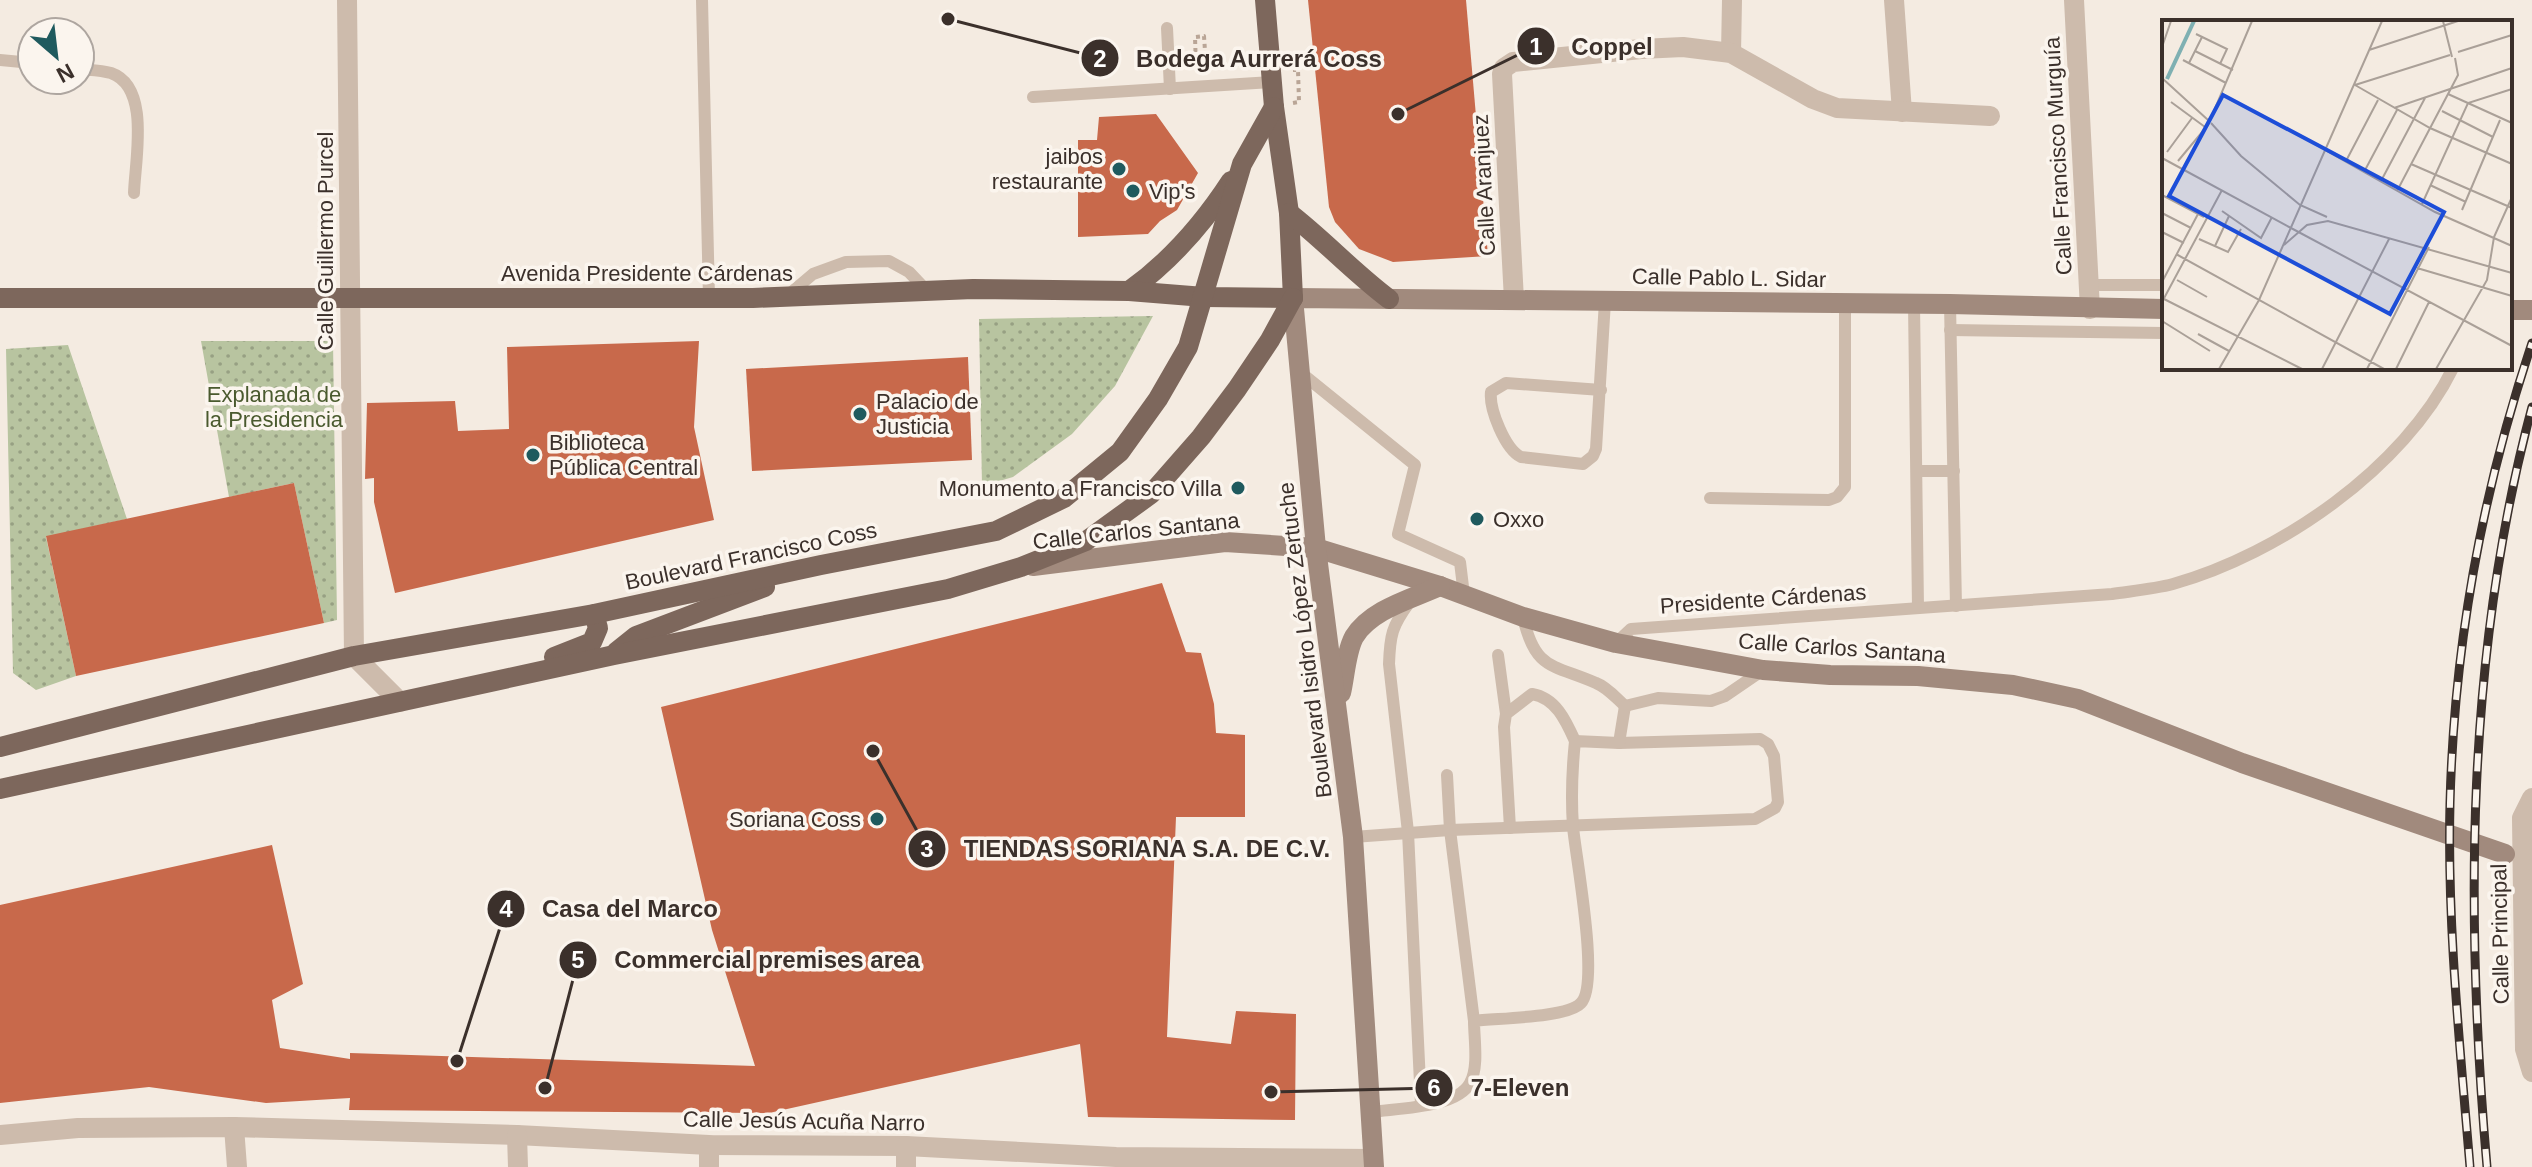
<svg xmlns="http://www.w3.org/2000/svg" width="2532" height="1167" font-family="Arial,sans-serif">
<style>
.grass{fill:url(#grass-dots)}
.building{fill:#c8694b}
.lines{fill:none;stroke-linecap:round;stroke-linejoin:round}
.path{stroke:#b9a596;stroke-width:4;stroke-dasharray:4 4;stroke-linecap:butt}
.lane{stroke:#cdbbac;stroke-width:12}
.street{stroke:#cdbbac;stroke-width:20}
.secondary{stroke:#a18a7d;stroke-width:20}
.primary{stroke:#7d675c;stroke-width:20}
.rail-casing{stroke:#3b302b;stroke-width:9}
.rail{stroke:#fbf5ee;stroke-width:6;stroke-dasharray:18;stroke-linecap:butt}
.poi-dot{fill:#1f5a5e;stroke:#fbf5ee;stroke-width:3}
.labels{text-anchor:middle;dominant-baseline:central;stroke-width:7;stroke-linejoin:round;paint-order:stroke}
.poi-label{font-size:22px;fill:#3b302b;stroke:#fbf5ee;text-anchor:start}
.street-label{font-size:22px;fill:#3b302b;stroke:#fbf5ee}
.park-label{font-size:22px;fill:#4a5a2e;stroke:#fbf5ee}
.inset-river{fill:none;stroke:#7fb0b2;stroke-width:4}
.inset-road{fill:none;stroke:#aaa098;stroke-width:2}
.view{fill:#1d4ed8;fill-opacity:0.15;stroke:#1d4ed8;stroke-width:4}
.inset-edge{fill:none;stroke:#3b302b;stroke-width:4}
.leader{fill:none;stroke:#3b302b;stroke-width:3}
.callout-dot{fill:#3b302b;stroke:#fbf5ee;stroke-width:3}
.mark-label{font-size:24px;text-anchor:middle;font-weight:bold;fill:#fff}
.callout-label{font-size:24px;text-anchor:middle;font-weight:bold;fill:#3b302b;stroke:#fbf5ee;stroke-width:7;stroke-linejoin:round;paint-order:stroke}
</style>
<defs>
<pattern id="grass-dots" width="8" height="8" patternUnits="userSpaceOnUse" patternTransform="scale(2)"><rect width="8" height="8" fill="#b8c4a0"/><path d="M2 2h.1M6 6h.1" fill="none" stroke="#97a083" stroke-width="1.8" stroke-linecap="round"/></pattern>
</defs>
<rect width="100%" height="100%" fill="#f4ebe1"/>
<g class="grass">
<polygon points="1153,316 1115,386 1072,434 1013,477 982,486 979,319"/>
<polygon points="201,341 333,341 337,620 324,623 294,483 229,497"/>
<polygon points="68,345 127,519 46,537 76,676 36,690 13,673 6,349"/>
</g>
<g class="building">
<polygon points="1308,0 1466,0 1488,256 1393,262 1359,249 1335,222 1329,207"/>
<polygon points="1156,114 1198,173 1177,210 1160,221 1148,234 1078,237 1078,140 1097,140 1099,117"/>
<polygon points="699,341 694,427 714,520 395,593 374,502 374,478 365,479 367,403 455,401 458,431 509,429 507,347"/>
<polygon points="968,357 972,460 752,471 746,369"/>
<polygon points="294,483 324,623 76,676 46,536"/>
<polygon points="1162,583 1186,652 1201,653 1214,704 1216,733 1245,735 1245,817 1176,817 1167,1037 1231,1044 1236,1011 1296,1014 1295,1120 1088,1117 1080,1044 769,1113 349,1110 350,1098 266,1103 149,1087 0,1103 0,905 272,845 303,984 272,1000 280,1048 350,1059 350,1053 755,1066 712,930 661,707"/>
</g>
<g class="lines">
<g class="path">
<polyline points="1196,68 1195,37 1204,36 1206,66 1212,66"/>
<polyline points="1293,103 1299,102 1298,70 1293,70"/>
</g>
<g class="lane">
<polyline points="702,0 709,298"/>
<polyline points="1167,28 1170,89"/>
<polyline points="0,60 32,63"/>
<path d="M80,69c10,1 21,1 31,4 40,14 24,87 23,120"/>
<polyline points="1033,97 1272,82"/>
<polyline points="2089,285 2164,285"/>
<polyline points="787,296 813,274 846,262 889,261 909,272 927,291"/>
<polyline points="1914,304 1918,608"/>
<polyline points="1950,304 1956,606"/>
<polyline points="1950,330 2164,333"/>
<polyline points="1300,372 1415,465 1398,534 1460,562 1464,595"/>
<path d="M1601,390l-95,-7 -15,9c-2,17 14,57 30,65l62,7 10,-8 3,-7 9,-148"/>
<polyline points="1917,471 1954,471"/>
<polyline points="1710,498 1829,500 1837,497 1845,487 1845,303"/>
<path d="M1409,603c-17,23 -19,32 -20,61l19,168 13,272"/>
<path d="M1523,617c12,53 29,47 73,66 11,4 20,15 29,23"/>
<path d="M1616,643l15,-14 481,-35c20,-3 42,-5 61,-10 107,-30 231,-116 280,-216"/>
<polyline points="1498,655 1506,714"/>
<polyline points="1625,706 1658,698 1711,701 1725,696 1763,670"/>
<polyline points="1447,775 1450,830 1474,1021"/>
<path d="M1510,828l-6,-101 2,-13 26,-20c24,4 34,27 43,47"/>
<polyline points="1353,837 1450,830 1755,819 1775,808 1778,802 1774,756 1768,744 1760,739 1619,743"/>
<path d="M1371,1112c27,-4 86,-4 99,-29 9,-16 4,-44 4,-62 22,-3 94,-3 107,-18 19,-19 -5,-144 -8,-176 -2,-29 -1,-57 2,-86l44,2 6,-37"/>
</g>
<g class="street">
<polyline points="347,0 354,656 400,702"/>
<polyline points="1894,0 1902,112"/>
<polyline points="2074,0 2090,309"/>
<polyline points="1731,53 1732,0"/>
<polyline points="1514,300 1502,74 1504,68 1513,62 1641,49 1683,47 1731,53 1813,99 1837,108 1990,116"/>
<polyline points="2532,798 2522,818 2525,1049 2532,1072"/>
<polyline points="234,1127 237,1167"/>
<polyline points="0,1135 78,1128 234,1127 517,1135 709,1145 906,1146 1116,1157 1373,1159"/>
<polyline points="517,1135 518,1167"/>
<polyline points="709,1145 709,1167"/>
<polyline points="906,1167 906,1146"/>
</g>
<g class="secondary">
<polyline points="2510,310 2532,310"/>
<polyline points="1033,566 1225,542 1316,548 1440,586 1523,617 1616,643 1763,670 1830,675 1918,676 2013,685 2078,699 2242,763 2505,854"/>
<path d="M1341,693c4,-17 5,-41 13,-56 17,-28 58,-38 86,-51"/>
<polyline points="1374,1167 1353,837 1316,548 1293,298 1950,304 2164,309"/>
</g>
<g class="primary">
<polyline points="1265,0 1274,107 1289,213 1293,298"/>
<path d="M1289,213c35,27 64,59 100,86"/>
<path d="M1129,291c42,-30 74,-67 102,-110"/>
<polyline points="0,298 753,298 973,289 1129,291 1204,297 1293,298"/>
<polyline points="616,652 636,636 765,587"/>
<polyline points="554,657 592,642 598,628 594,614"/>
<polyline points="0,747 354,656 594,614 821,565 996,531 1064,498 1120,452 1158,399 1188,347 1242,164 1274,107"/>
<polyline points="0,789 614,655 948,589 1021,567 1086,541 1151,494 1201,437 1237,389 1270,340 1293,298"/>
</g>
<g class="rail-casing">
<g id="rail">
<path d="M2470,1167c-10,-121 -23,-243 -20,-364 4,-158 32,-311 82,-460"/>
<path d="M2487,1167c-22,-253 -21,-513 45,-760"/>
</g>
</g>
<use href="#rail" class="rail"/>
</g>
<g class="poi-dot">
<circle cx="1119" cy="169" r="8"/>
<circle cx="1133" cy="191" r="8"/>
<circle cx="860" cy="414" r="8"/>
<circle cx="533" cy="455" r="8"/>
<circle cx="1238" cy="488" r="8"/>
<circle cx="1477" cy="519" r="8"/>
<circle cx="877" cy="819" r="8"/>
</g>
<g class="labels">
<g class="poi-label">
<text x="1103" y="156" text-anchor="end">jaibos<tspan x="1103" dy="25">restaurante</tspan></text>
<text x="1149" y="191">Vip's</text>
<text x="876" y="401">Palacio de<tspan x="876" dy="25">Justicia</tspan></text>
<text x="549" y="442">Biblioteca<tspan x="549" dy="25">Pública Central</tspan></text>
<text x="1222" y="488" text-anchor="end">Monumento a Francisco Villa</text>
<text x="1493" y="519">Oxxo</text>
<text x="861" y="819" text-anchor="end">Soriana Coss</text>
</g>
<g class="street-label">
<text transform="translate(2058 156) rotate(-93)">Calle Francisco Murguía</text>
<text transform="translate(1484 185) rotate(-93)">Calle Aranjuez</text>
<text transform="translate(325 241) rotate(-90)">Calle Guillermo Purcel</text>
<text x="647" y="273">Avenida Presidente Cárdenas</text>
<text transform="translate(1729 278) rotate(1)">Calle Pablo L. Sidar</text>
<text transform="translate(1136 531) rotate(-6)">Calle Carlos Santana</text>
<text transform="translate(751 556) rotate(-12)">Boulevard Francisco Coss</text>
<text transform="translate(1763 599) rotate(-4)">Presidente Cárdenas</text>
<text transform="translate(1305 640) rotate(-97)">Boulevard Isidro López Zertuche</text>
<text transform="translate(1842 648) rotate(4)">Calle Carlos Santana</text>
<text transform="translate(2500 934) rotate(-91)">Calle Principal</text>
<text transform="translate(804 1121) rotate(1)">Calle Jesús Acuña Narro</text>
</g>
<g class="park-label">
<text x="274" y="394">Explanada de<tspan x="274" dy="25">la Presidencia</tspan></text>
</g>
</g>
<g transform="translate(2162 20)">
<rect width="350" height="350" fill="#f4ebe1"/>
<path class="inset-river" d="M5,59l27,-58"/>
<path class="inset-road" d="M281,1l9,36M34,14l31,15 -7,15M0,27l9,-26M207,30l89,-29M33,31l38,19M296,32l54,-17M21,40l43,23M27,43l13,-26M0,58l46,42M193,65l75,43 82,36M193,65l95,-30M286,74l64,29M9,82l34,25M232,88l118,-40M280,91l51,26M49,103l30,33 59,49 27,12M163,130l110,62 77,34M5,132l25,-34M0,138l129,70M16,141l30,-36 44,-104M184,141l32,-61M249,144l101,44M202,152l33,-62M219,161l44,-83M268,165l36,17M235,171l61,-116 -3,-17M0,175l42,22M260,184l46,-101 44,-14M300,190l38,-90M60,191l39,27 11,-21M0,193l29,15M129,208l221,118M0,212l22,11M37,219l29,13 13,-23M122,225l23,-20 21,-4 184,52M53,226l14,-30M14,234l208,115M255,248l95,28M15,260l30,17M0,262l36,-68M2,279l138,70M0,282l60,-112M0,301l48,30M36,314l31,17M57,349l40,-69 123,-279M160,349l67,-130M205,349l62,-122M234,349l33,-67M274,349l51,-89 7,-43 18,-40"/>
<path class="view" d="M61,75l221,117 -54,102 -221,-118z"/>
<rect width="350" height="350" class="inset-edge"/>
</g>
<path class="leader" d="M1398 114L1536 46M948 19L1100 58M873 751L927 849M457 1061L506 909M545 1088L578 960M1271 1092L1434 1088"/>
<g class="callout-dot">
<circle cx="1398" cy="114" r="8"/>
<circle cx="948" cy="19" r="8"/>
<circle cx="873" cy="751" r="8"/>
<circle cx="457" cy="1061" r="8"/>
<circle cx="545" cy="1088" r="8"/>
<circle cx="1271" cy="1092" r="8"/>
<circle cx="1536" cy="46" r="20"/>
<circle cx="1100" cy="58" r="20"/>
<circle cx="927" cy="849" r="20"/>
<circle cx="506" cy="909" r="20"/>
<circle cx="578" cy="960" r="20"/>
<circle cx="1434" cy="1088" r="20"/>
</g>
<g class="mark-label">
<text x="1536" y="55">1</text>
<text x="1100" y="67">2</text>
<text x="927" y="857">3</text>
<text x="506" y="917">4</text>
<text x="578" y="968">5</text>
<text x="1434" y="1096">6</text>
</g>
<g class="callout-label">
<text x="1612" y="55">Coppel</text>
<text x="1259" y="67">Bodega Aurrerá Coss</text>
<text x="1147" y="857">TIENDAS SORIANA S.A. DE C.V.</text>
<text x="630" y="917">Casa del Marco</text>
<text x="767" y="968">Commercial premises area</text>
<text x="1520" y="1096">7-Eleven</text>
</g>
<g transform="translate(56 56) rotate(152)"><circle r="38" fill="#fbf5ee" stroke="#aea6a0" stroke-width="2"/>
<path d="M0-6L14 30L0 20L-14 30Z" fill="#1f5a5e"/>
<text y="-12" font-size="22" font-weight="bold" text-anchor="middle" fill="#3b302b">N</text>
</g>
</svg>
